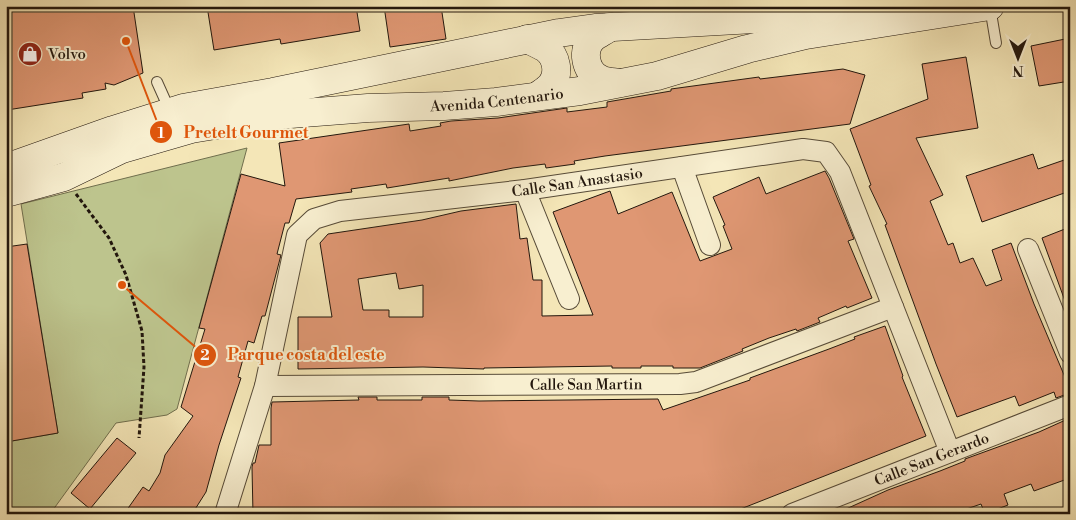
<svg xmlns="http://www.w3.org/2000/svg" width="1076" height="520" font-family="'Libre Bodoni',serif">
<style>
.green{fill:#bdc48d;stroke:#706e4d}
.building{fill:#df9773;stroke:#23170d;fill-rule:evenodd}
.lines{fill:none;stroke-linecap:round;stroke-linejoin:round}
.lane-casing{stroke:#574b38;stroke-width:12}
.street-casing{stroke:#574b38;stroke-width:22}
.secondary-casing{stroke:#23170d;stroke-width:29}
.path{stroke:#23170d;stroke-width:3;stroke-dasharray:4 2.5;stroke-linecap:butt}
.lane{stroke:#f8efd0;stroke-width:10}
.street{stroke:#f8efd0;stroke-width:20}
.secondary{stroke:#f8efd0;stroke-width:28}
.labels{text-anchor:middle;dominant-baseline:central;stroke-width:4;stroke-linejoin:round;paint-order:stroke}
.poi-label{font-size:15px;fill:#23170d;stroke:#f8efd0;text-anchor:start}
.street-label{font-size:15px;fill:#23170d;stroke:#f8efd0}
.leader{fill:none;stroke:#de560c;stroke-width:2}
.callout-dot{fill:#de560c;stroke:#f8efd0;stroke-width:2}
.mark-label{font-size:15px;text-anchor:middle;font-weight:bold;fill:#fff}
.callout-label{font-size:16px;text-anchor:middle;font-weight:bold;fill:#de560c;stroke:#f8efd0;stroke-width:4;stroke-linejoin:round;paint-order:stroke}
</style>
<rect width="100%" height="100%" fill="#f4e6b7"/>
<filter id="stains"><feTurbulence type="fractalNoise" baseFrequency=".004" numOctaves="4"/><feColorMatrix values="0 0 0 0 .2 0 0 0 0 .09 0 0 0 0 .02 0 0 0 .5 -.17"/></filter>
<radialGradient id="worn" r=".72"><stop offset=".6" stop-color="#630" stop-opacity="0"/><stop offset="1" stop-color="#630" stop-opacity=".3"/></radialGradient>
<polygon class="green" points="247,148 177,409 167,415 116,423 50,514 6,514 6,442 58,433 21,204"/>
<g class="building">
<polygon points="6,6 133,6 143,73 114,85 105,83 106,89 82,93 83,98 7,110"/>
<polygon points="207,6 356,6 360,31 281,44 280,39 214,50"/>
<polygon points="384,6 441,6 446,39 390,47"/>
<polygon points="1070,38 1070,81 1039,86 1031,46"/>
<polygon points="966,57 978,128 916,138 943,195 930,201 948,245 953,243 960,263 973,258 986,286 1002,280 992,250 1011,243 1034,304 1070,389 1070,393 1056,398 1054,392 1019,406 1015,396 957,417 936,364 885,225 887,224 869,186 871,185 850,129 928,99 922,64"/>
<polygon points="843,69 865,75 850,124 605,156 574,161 575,164 546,168 545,164 513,168 449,181 449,178 387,188 386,184 351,189 352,192 296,199 289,223 285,223 277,254 281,255 265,316 262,316 254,343 248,341 238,377 241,378 219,445 206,492 192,514 124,514 143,487 149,491 160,473 165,455 193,416 181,407 205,329 199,328 241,174 285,186 279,143 409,124 410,131 441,126 440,123 451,121 498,118 567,108 567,112 607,107 607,102 671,91 671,89 759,77 760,79"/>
<polygon points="1033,154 1038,169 1070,158 1070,191 982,222 966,176"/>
<path d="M825,171l4,7 25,61 -6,2 24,57 -25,10 -1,-2 -28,12 2,4 -23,9 -1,-2 -27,9 -27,11 1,2 -43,17h-27v-2h-32v2h-29v-2l-128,2v1l-61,-2 -125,2v-52h34l-12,-74 8,-9 94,-14 39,-9 55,-7 4,35 7,-1 6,42h9v36l51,-1 -40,-103 57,-21 8,23 54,-22 28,69 32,-12 -9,-23 2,-1 -12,-28 46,-20 7,17zM396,273l3,16 24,-4v32h-34v-7h-26l-5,-31z"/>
<polygon points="1070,227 1070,312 1069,312 1042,238"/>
<polygon points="27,244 58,433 6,442 6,247"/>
<polygon points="885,326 903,376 902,377 926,436 733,512 722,514 253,514 252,467 253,463 255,463 259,445 271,445 271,408 272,402 359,400 358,397 377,397 377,400 422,400 422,397 449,397 449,400 479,401 658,399 663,410 750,380 750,378 829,349 855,339 854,337"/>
<polygon points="1070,418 1070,478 1034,491 1031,484 1004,494 1008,505 985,514 981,504 952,514 835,514 888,490 940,471 965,461 965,459 1039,432"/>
<polygon points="117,438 136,453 90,509 71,493"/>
</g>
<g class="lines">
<g class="lane-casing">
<g id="lane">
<polyline points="990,7 996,43"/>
<polyline points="157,82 170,111"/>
</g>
</g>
<g class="street-casing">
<g id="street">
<polyline points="682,167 710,245"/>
<polyline points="525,190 569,299"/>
<polyline points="1028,249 1070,353"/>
<path id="s1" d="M265,386l415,-2 16,-2 197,-75"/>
<path id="s2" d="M225,514l40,-128 32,-151 17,-16 26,-8 185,-21 278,-41 23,3 14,20 110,280"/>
<path id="s3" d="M792,514l278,-109"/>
</g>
</g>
<g class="secondary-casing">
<g id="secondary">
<path d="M610,27c-5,4 -12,7 -17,11 -12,11 -8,34 7,41 5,3 14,3 19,4"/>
<path d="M527,39c6,3 13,6 18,9 12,8 15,26 6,37 -3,4 -8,7 -12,10"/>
<polyline points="6,168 113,130 183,108 273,92 559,33 595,28 771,18 852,6"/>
<path id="s4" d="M6,193l58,-16 58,-28 69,-20 86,-14 91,-7 76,-2 52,-4 84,-11 77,-15 90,-27 59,-14 184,-29"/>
</g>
</g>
<polyline class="path" points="76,194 109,238 126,275 142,331 144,367 139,438"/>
<use href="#lane" class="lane"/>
<use href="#street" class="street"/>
<use href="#secondary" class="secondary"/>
</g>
<defs>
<g id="shop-disc" transform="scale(1.25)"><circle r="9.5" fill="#8f2418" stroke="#f8efd0"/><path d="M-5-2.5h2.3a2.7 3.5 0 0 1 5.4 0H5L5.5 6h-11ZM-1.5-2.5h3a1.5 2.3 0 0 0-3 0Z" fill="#fff"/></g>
</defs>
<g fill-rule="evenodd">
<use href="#shop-disc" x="30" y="54"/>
</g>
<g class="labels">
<g class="poi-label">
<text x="48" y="54">Volvo</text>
</g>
<g class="street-label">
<text stroke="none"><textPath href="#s4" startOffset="504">Avenida Centenario</textPath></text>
<text stroke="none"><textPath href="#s2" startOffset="578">Calle San Anastasio</textPath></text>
<text stroke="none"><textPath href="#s1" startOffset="321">Calle San Martin</textPath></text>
<text stroke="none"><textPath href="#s3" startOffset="150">Calle San Gerardo</textPath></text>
</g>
</g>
<path class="leader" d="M126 41L161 132M122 285L205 355"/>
<g class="callout-dot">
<circle cx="126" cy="41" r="5"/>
<circle cx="122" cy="285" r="5"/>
<circle cx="161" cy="132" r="12"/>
<circle cx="205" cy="355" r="12"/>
</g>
<g class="mark-label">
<text x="161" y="138">1</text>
<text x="205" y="360">2</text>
</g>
<g class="callout-label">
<text x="246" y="138">Pretelt Gourmet</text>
<text x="306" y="360">Parque costa del este</text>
</g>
<rect width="1076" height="520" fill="none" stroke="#f4e6b7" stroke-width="25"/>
<rect x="8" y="8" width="1061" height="505" fill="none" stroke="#23170d" stroke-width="2.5"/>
<rect x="12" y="12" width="1051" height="495" fill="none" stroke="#23170d"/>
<g transform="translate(1018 58) rotate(180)" stroke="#f8efd0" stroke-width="4" paint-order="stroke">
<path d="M0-4L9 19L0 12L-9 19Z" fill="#23170d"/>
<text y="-8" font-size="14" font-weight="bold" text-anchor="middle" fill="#23170d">N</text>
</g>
<rect width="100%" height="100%" filter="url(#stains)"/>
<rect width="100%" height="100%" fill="url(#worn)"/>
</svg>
